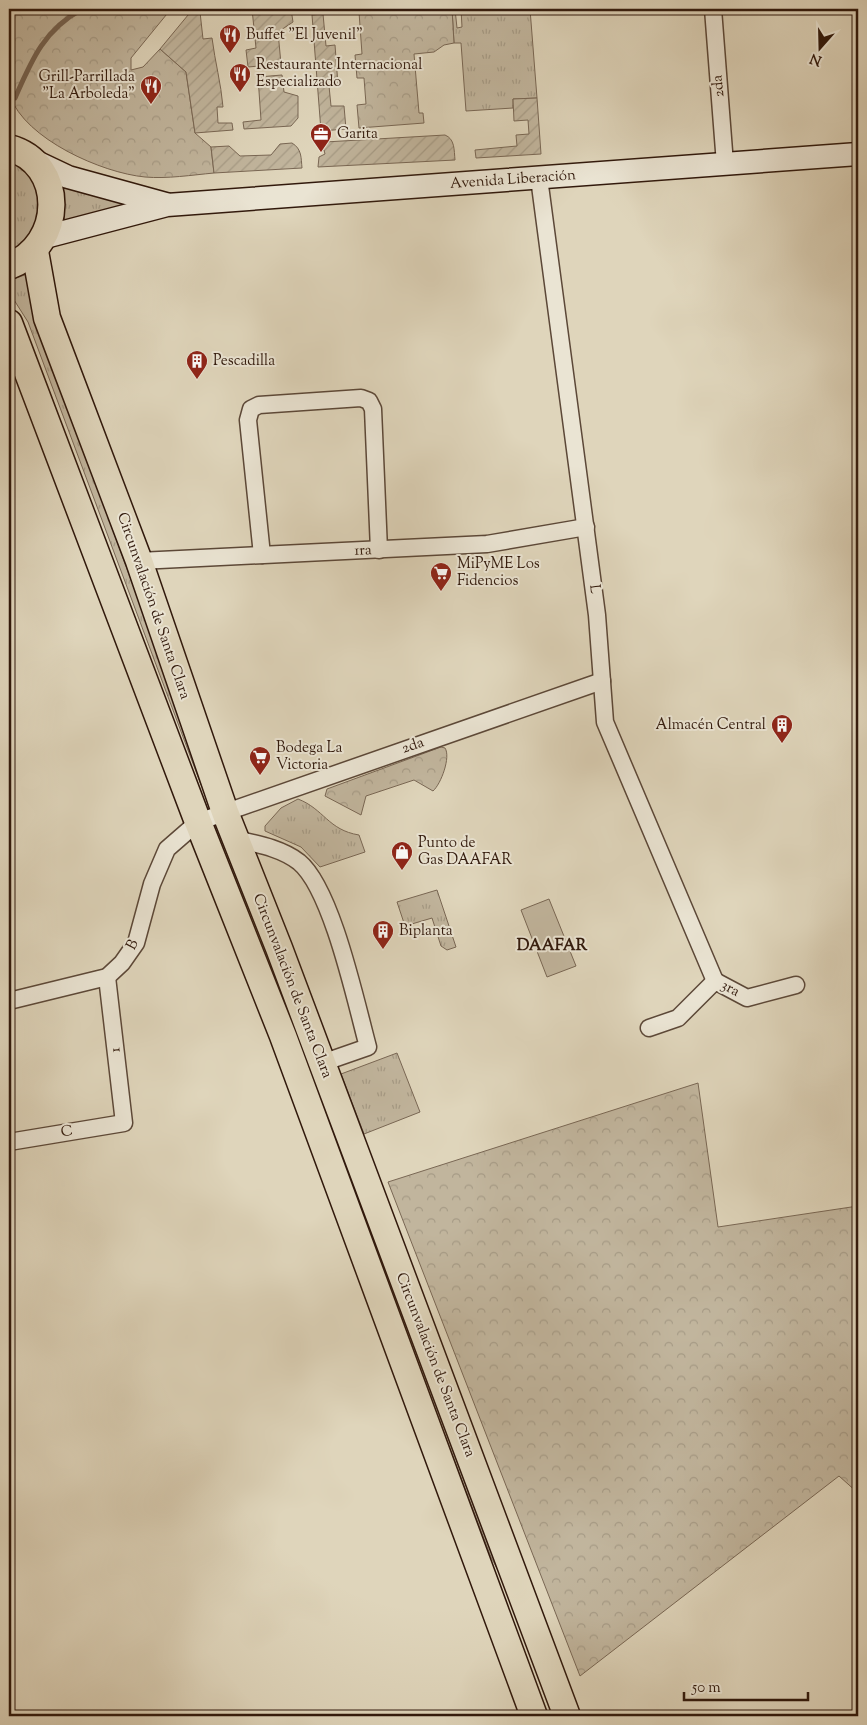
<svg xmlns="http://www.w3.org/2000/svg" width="867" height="1725" font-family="'Sorts Mill Goudy',serif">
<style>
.grass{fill:url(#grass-tufts);stroke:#796754}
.forest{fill:url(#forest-crowns);stroke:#796754}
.garden{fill:url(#garden-furrows);stroke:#796754}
.pitch{fill:#c1b59d;stroke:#796754}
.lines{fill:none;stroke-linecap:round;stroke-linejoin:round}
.stream{stroke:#766352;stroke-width:5}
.minor-casing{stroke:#5c4838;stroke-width:19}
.secondary-casing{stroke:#31190c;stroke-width:25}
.trunk-casing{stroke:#31190c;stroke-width:29}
.minor{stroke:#eae4d3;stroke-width:16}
.secondary{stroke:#eae4d3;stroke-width:22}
.trunk{stroke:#dfd5bb;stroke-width:26}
.labels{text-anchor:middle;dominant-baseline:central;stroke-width:4;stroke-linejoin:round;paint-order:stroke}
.poi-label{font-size:15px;fill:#31190c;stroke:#eae4d3;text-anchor:start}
.street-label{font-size:15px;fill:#31190c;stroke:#eae4d3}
.neighbourhood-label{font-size:16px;font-weight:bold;fill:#31190c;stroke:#eae4d3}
</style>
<defs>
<pattern id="grass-tufts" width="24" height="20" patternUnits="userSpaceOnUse" patternTransform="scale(1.25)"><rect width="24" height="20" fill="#c1b59d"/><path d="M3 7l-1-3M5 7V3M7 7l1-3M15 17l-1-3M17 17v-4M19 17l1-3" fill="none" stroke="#a69b86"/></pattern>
<pattern id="forest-crowns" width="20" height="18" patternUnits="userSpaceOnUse" patternTransform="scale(1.25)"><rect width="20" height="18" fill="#c1b59d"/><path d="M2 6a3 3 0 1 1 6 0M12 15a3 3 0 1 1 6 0" fill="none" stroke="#a69b86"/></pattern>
<pattern id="garden-furrows" width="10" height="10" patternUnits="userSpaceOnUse" patternTransform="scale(1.25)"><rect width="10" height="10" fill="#c1b59d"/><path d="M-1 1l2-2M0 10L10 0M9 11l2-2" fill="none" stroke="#a69b86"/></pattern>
</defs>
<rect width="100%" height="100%" fill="#dfd5bb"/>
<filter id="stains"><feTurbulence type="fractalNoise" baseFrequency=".004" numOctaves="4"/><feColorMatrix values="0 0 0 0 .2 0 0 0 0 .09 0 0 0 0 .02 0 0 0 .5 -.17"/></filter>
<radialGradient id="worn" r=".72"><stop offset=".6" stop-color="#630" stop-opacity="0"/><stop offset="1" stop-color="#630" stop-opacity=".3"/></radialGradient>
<g class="grass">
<polygon points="311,9 374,9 374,10 312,15"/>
<polygon points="452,9 458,9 455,9 457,28 462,27 461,9 530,9 537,98 513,99 513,108 466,111 461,43 454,43"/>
<path d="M9,161c30,11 39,47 24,74 -4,8 -17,15 -24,20z"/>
<polygon points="62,184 139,205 65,226"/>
<polygon points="32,272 36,319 205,783 204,786 201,785 28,322 9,292 9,281"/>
<path d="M298,799c26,10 30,31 61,36l6,17 -45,15 -19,-20 -36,-16v-5l16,-18z"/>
<polygon points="230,854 523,1619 491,1557 232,874 227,859"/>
<polygon points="437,890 456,947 447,950 441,946 432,918 405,926 397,902"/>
<polygon points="397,1053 420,1112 364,1134 341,1074"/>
</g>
<g class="forest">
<path d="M9,9h162l-40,49v12l12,-3 17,-18 26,23 9,61 16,14 3,26c-22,2 -47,6 -69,4 -43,-4 -120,-38 -135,-81 -5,-12 -1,-70 -1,-87z"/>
<polygon points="396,9 452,9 454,43 444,45 434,52 414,54 419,113 423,113 424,123 359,128 357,105 366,104 364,78 357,78 355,55 362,54 359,12"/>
<path d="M441,747l4,1c6,9 -4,36 -12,43l-19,-11 -48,16 -5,19 -36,-19 2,-7z"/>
<polygon points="698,1083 718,1227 858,1206 858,1493 839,1476 580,1676 388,1182"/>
</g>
<g class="garden">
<path d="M193,9h31l-24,3 3,27 9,-1c3,24 9,45 11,69h-6l1,16h14l1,7 -38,3 -9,-61 -26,-23z"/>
<polygon points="252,9 291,9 293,22 278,32 281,64 248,67 246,50 256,48"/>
<polygon points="323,14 326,46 335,45 338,85 329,86 331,106 344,106 346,129 321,131 312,15"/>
<polygon points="282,75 284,92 298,96 298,118 291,126 244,129 243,122 261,120 258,77"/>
<polygon points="537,98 541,154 476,158 475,150 517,146 516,135 529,134 528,120 514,121 513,99"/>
<path d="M445,135c10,4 9,15 10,25l-137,7 1,-10 6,-3 -1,-4 -5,-1 3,-6 3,-1z"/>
<path d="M292,143c10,6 9,15 10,25l-88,5 -3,-26 18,-1 11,10 31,-1 9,-11z"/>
</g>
<polygon class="pitch" points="549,899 576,966 547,977 521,910"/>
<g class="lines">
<path class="stream" d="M15,98c17,-39 29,-68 67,-89"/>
<g class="minor-casing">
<g id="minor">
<polyline points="713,9 725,164"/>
<polyline points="539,178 597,615 605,722 715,981"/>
<polyline points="262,555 248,420 251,409 259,405 361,398 369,401 373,409 379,550"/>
<polyline points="139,561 487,544 586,527"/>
<path d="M235,839c22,5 46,9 64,23 33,27 57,141 69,185l-46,16"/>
<polyline points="9,1001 107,977 122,963 136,943 152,884 167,849 198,822 602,681"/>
<polyline points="649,1028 678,1018 715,981 747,998 796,985"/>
<polyline points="9,1142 124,1123 107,977"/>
</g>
</g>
<g class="secondary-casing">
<g id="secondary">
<polyline points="30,159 68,177 166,204"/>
<polyline points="45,237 167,205 858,154"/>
</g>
</g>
<g class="trunk-casing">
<g id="trunk">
<path d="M9,148c57,15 56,97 0,118"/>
<polyline points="35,251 47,318 139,561 225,812 279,948 567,1716"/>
<polyline points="9,323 198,822 283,1036 534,1716"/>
</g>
</g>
<use href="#minor" class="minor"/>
<use href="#secondary" class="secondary"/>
<use href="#trunk" class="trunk"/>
</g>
<defs>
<g id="restaurant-pin" transform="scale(1.125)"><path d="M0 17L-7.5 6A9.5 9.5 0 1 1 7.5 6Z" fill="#8f2418" stroke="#eae4d3"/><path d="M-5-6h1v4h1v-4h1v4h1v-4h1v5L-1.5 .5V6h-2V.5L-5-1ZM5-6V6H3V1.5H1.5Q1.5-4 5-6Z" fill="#fff"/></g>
<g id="office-pin" transform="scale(1.125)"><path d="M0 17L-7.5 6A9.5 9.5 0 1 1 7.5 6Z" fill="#8f2418" stroke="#eae4d3"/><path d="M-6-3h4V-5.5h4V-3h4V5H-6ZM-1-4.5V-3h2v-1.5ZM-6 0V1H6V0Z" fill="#fff"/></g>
<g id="building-pin" transform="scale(1.125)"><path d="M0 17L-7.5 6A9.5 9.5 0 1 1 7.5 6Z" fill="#8f2418" stroke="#eae4d3"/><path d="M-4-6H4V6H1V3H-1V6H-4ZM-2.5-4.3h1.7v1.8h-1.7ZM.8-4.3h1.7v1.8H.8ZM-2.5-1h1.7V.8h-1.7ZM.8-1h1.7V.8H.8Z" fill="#fff"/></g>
<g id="supermarket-pin" transform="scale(1.125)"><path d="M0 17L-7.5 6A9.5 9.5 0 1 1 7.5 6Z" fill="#8f2418" stroke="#eae4d3"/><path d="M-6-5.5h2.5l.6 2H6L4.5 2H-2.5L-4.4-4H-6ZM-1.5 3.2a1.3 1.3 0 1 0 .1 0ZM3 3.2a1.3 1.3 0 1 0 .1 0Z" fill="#fff"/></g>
<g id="shop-pin" transform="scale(1.125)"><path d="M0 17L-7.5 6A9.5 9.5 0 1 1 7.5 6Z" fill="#8f2418" stroke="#eae4d3"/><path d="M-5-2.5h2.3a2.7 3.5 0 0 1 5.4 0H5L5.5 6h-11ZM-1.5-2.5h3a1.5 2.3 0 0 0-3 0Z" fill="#fff"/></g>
</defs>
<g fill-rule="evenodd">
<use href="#restaurant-pin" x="230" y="35"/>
<use href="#restaurant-pin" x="240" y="74"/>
<use href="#restaurant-pin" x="151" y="86"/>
<use href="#office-pin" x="321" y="134"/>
<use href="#building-pin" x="197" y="361"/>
<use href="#supermarket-pin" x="441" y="573"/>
<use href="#building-pin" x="782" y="725"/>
<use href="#supermarket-pin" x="260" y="757"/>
<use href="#shop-pin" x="402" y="852"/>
<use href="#building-pin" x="383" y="931"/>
</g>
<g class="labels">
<g class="poi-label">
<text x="246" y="35">Buffet "El Juvenil"</text>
<text x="256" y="65">Restaurante Internacional<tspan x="256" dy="17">Especializado</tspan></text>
<text x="135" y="77" text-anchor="end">Grill-Parrillada<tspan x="135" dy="17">"La Arboleda"</tspan></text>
<text x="337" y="134">Garita</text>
<text x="213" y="361">Pescadilla</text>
<text x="457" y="564">MiPyME Los<tspan x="457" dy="17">Fidencios</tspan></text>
<text x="766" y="725" text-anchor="end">Almacén Central</text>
<text x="276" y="748">Bodega La<tspan x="276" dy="17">Victoria</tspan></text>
<text x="418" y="843">Punto de<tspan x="418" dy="17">Gas DAAFAR</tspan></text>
<text x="399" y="931">Biplanta</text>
</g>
<g class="street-label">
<text transform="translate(719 86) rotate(-95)">2da</text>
<text transform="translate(513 180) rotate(-4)">Avenida Liberación</text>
<text transform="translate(363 551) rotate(-3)">1ra</text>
<text transform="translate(594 589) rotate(82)">L</text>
<text transform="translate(153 606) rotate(71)">Circunvalación de Santa Clara</text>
<text transform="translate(413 746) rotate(-19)">2da</text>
<text transform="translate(133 945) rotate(-63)">B</text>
<text transform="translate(292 986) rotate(69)">Circunvalación de Santa Clara</text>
<text transform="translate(730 989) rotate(28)">3ra</text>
<text transform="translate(116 1050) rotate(-97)">1</text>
<text transform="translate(67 1132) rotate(-9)">C</text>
<text transform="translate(435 1365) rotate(69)">Circunvalación de Santa Clara</text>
</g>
<g class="neighbourhood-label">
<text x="552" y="946">DAAFAR</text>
</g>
</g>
<rect width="867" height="1725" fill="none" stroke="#dfd5bb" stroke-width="30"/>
<rect x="10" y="10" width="847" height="1705" fill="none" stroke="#31190c" stroke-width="2.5"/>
<rect x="15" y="15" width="837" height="1695" fill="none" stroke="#31190c"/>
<g transform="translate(820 48) rotate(200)" stroke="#eae4d3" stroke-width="4" paint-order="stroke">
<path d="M0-4L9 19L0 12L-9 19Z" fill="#31190c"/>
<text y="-8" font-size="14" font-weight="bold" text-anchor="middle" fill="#31190c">N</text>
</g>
<path d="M684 1692v8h124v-8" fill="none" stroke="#31190c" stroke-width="2.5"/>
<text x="692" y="1692" font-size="15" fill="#31190c" stroke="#eae4d3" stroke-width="4" paint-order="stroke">50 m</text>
<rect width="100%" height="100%" filter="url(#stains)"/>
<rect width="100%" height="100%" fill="url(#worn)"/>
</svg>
